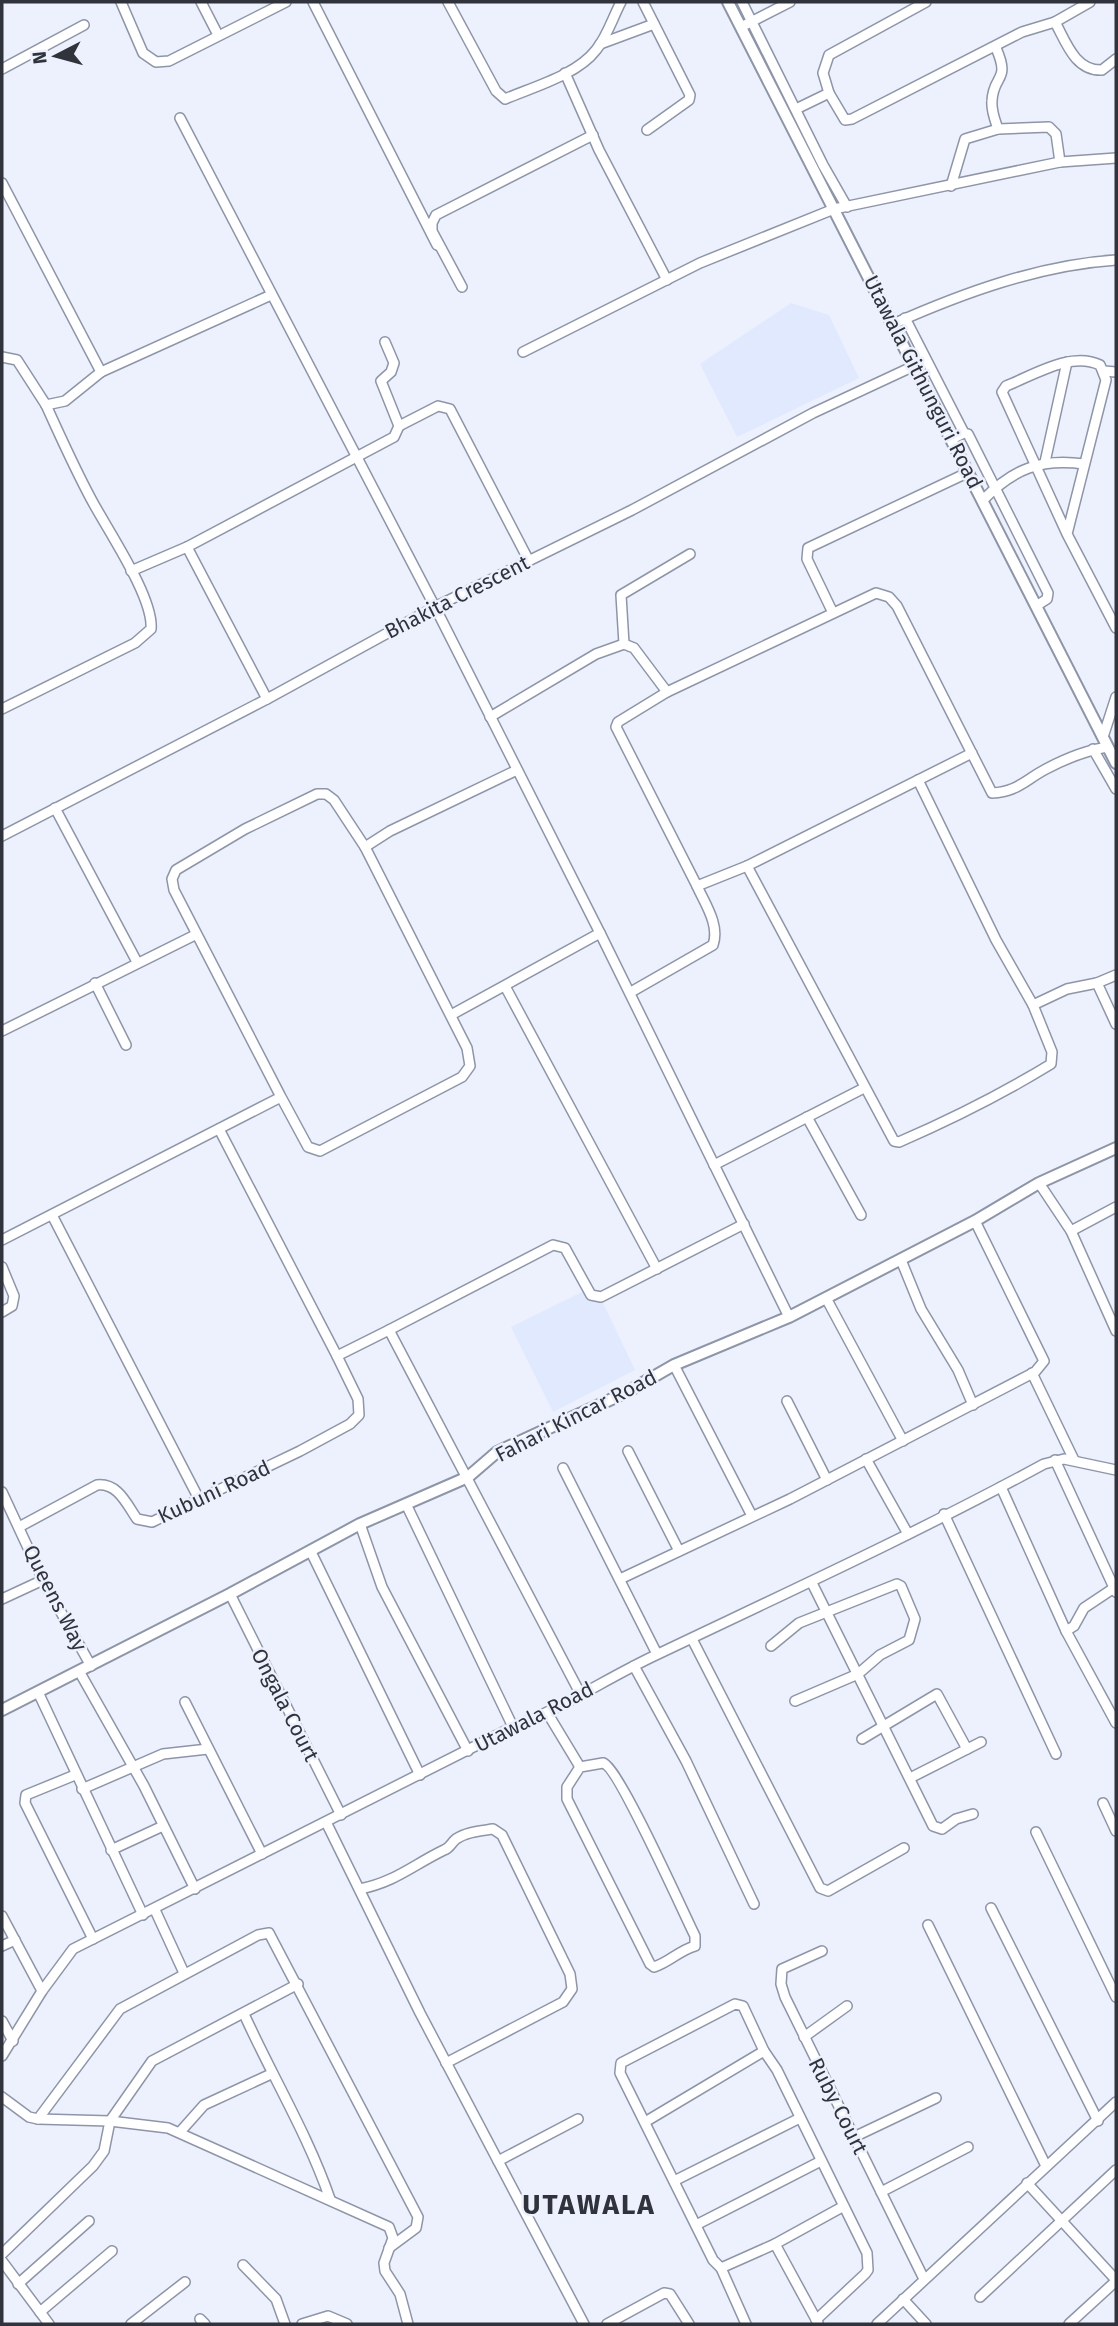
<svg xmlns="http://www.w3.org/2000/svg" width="1118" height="2326" font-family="'Fira Sans',sans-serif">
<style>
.built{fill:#e1e9ff}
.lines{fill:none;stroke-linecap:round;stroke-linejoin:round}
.minor-casing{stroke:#8e95a8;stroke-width:12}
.tertiary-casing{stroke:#8e95a8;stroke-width:14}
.minor{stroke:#fff;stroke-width:9}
.tertiary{stroke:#fff;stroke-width:10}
.labels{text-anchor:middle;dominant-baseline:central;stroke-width:5;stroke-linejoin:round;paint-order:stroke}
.street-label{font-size:21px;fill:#30333b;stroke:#ecf1fd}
.district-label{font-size:28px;font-weight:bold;letter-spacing:2px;fill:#30333b;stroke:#ecf1fd}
</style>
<rect width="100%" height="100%" fill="#ecf1fd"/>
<g class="built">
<polygon points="791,303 829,315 859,378 737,437 700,364"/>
<polygon points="582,1292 589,1299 602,1301 635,1370 553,1412 511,1327"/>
</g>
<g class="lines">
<g class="minor-casing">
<g id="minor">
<polyline points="121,2 143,53 156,62 169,61 286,2"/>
<polyline points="201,2 218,35"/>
<polyline points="313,2 437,245"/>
<path d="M448,2l48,89 9,8c28,-12 72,-24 91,-49 11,-13 17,-33 25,-48"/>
<polyline points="643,2 690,95 689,100 647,130"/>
<polyline points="742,2 823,165 847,207"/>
<path d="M1090,2l-35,20c11,20 20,49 47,48l14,-11"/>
<polyline points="741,27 790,2"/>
<polyline points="600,44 654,24"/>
<path d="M996,48c15,34 -3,26 -4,53 -1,10 3,19 6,28l51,-2 7,7 4,28"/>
<polyline points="2,69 84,25"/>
<polyline points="565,73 599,150 667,280"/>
<polyline points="829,93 845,120 852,119 1022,32 1055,22"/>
<polyline points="796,109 829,93 823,73 829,55 926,2"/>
<polyline points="180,118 435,607 600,933"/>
<polyline points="2,183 101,372 271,295"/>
<polyline points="951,186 965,139 998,129"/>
<polyline points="462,287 432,231 432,223 436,215 593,135"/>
<polyline points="905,318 964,433"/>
<path d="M893,324c70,-31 146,-59 223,-64"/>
<polyline points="523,352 700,263 834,209 1060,162 1116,158"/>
<polyline points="2,357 17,360 46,405 65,401 101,372"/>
<polyline points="1104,371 1116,372"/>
<polyline points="399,426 438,406 450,409 529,561"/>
<polyline points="952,439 964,433 968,434 1048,593 1047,599 1036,606"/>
<polyline points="1045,462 1067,362"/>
<path d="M983,500c30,-31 58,-42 101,-36"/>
<path d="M1067,534l39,-154 -6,-15c-29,-14 -66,10 -94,21l-4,6 65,142 49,94"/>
<polyline points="187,547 267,699"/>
<polyline points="131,571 187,547 394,437 399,426 381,381 391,372 394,363 385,342"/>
<polyline points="833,613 807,559 808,548 969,472"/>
<polyline points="624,644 621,595 690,554"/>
<path d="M2,709l133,-66 16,-14c3,-32 -45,-101 -61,-132 -16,-30 -30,-61 -44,-92"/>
<polyline points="490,717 596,654 624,644 634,648 667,692"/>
<polyline points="1103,737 1116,697"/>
<polyline points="1093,749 1116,789"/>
<path d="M972,753l-225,113 -50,20 -81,-159 2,-5 49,-30 209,-99 13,4 8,9 95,187c25,-1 33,-13 54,-24 19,-10 41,-19 62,-22"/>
<polyline points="918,780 996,940 1033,1005"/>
<polyline points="55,808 137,962"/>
<polyline points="2,836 267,699 435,607 632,510 813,413 916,365"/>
<polyline points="365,847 390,831 517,770"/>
<path d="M747,866l147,275 5,1c53,-23 103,-48 152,-78l1,-12 -19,-47 34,-16 30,-6 19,41"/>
<polyline points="95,983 126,1045"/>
<polyline points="1097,983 1116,975"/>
<polyline points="506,988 657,1269"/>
<path d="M631,992l82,-47c7,-20 -8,-41 -16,-59"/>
<polyline points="451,1015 600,933 789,1317"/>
<polyline points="2,1031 195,935"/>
<polyline points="807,1117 861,1215"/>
<polyline points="219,1129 337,1356 389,1330 581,1695"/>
<polyline points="714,1165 864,1088"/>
<polyline points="1039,1183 1071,1231 1116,1331"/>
<polyline points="52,1215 200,1501"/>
<polyline points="1071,1231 1116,1207"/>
<polyline points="2,1240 281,1097 174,890 172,879 176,870 245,829 317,794 326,794 334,800 365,847 467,1048 470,1066 462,1077 320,1151 308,1147 281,1097"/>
<polyline points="901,1260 921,1309 958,1370 973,1405"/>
<polyline points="2,1267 14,1296 12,1306 2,1312"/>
<polyline points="826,1298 903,1441"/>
<polyline points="389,1330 553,1245 565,1248 591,1295 601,1297 744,1224"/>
<polyline points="674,1365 752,1516"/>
<polyline points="1032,1373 1074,1460"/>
<polyline points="787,1401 827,1480"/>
<polyline points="628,1451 679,1551"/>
<polyline points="866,1459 908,1534"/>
<polyline points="1055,1460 1116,1592"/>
<polyline points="563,1468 657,1654"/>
<polyline points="1001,1487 1066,1631 1116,1723"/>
<polyline points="2,1492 43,1580 91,1666"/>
<polyline points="406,1504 513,1727"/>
<polyline points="944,1514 1056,1754"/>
<polyline points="360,1524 382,1587 468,1751"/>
<path d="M19,1527l78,-42c21,-2 29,18 40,34l15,3 148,-71 50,-27 9,-9 -1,-16 -21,-43"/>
<polyline points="311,1552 420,1775"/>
<polyline points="620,1579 790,1499 1035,1372 1044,1361 975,1221"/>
<polyline points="812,1583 933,1826 942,1829 956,1819 973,1814"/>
<polyline points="230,1594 341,1815"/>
<polyline points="2,1599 43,1580"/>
<polyline points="1066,1631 1074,1626 1084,1608 1114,1588"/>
<polyline points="692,1639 820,1888 828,1891 904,1848"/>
<polyline points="771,1646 799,1623 897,1584 901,1586 915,1619 909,1640 880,1655 858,1674 795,1701"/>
<polyline points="634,1666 686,1761 754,1904"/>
<polyline points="79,1671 144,1786 195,1889"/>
<polyline points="38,1692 143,1915"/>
<polyline points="185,1702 262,1854"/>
<polyline points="548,1714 580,1767"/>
<polyline points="862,1739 937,1694 967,1749"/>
<path d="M603,1763c15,3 80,149 92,173v10c-17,5 -25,16 -41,21l-4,-3 -83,-165v-12l13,-20z"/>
<polyline points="75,1775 26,1795 25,1803 93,1939"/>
<polyline points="910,1778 981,1742"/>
<polyline points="82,1789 163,1754 208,1749"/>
<polyline points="1103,1803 1116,1831"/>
<polyline points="326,1822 420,2013 584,2324"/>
<polyline points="1036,1832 1116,1997"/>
<polyline points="111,1850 163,1826"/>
<path d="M360,1889c35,-7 53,-24 84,-39 6,-2 7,-7 12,-11 10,-7 24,-8 37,-10l9,6 68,139 2,15 -9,13 -117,61"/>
<polyline points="991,1908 1098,2121"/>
<polyline points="155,1910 184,1973"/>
<polyline points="2,1916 42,1991"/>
<polyline points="928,1925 1046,2166"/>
<polyline points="2,1946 15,1940"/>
<polyline points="822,1951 782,1969 781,1984 785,1997 924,2279"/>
<path d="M244,2014c28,62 64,121 86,185"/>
<polyline points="2,2021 13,2041"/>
<polyline points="804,2037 847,2006"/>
<path d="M2,2056l40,-65 31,-42 440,-222c50,-19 94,-49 143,-72 130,-62 261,-122 388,-191l20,-5 52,11"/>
<polyline points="2,2097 29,2117 38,2119 110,2121 168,2128 389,2227 393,2238 384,2263 385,2271 400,2294 408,2324"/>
<polyline points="38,2119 120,2009 258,1935 269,1933 418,2217 416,2228 389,2248"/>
<polyline points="645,2122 764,2051"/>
<polyline points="180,2132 204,2105 271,2074"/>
<polyline points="854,2137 936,2098"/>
<polyline points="498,2161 578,2119"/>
<polyline points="674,2181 800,2118"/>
<polyline points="1027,2183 1116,2280"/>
<polyline points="881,2192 968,2147"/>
<polyline points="696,2225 821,2161"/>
<polyline points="775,2244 818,2323"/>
<polyline points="2,2254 93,2166 104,2151 110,2121 152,2061 298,1984"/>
<polyline points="2,2261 49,2324"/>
<polyline points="243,2265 276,2299 285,2324"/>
<polyline points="721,2268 746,2324"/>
<polyline points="18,2284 89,2221"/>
<polyline points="980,2297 1116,2170"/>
<polyline points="903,2299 926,2324"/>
<polyline points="40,2312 112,2251"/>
<polyline points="200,2319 205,2324"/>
<polyline points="816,2320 865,2274 868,2270 867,2253 777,2070 764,2051 743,2006 735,2004 621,2063 620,2073 713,2260 721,2268 775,2244 844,2206"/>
<polyline points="131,2324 185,2282"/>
<polyline points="302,2324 328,2316 347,2324"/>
<polyline points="607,2324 664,2293 670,2294 689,2324"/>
<polyline points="877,2324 1116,2102"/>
<polyline points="1069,2324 1116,2281"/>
</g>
</g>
<g class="tertiary-casing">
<g id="tertiary">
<polyline points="728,2 1116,763"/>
<polyline points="2,1710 230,1594 360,1524 468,1477 497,1452 627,1392 674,1365 789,1317 975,1221 1039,1183 1116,1148"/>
</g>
</g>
<use href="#minor" class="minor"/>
<use href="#tertiary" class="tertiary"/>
</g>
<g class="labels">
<g class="street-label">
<text transform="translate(923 382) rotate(63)">Utawala Githunguri Road</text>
<text transform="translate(457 597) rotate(-27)">Bhakita Crescent</text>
<text transform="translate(576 1416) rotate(-27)">Fahari Kincar Road</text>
<text transform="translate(214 1492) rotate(-25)">Kubuni Road</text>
<text transform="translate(55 1598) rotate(63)">Queens Way</text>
<text transform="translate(285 1705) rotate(63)">Ongala Court</text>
<text transform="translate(534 1717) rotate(-27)">Utawala Road</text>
<text transform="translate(838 2106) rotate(63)">Ruby Court</text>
</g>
<g class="district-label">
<text x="589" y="2204">UTAWALA</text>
</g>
</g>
<rect width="1118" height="2326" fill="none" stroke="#30333b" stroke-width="7"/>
<g transform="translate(56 56) rotate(264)" stroke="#ecf1fd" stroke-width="5" paint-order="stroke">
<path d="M0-5L12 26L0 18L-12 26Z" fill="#30333b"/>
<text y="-10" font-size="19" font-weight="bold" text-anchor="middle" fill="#30333b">N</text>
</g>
</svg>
